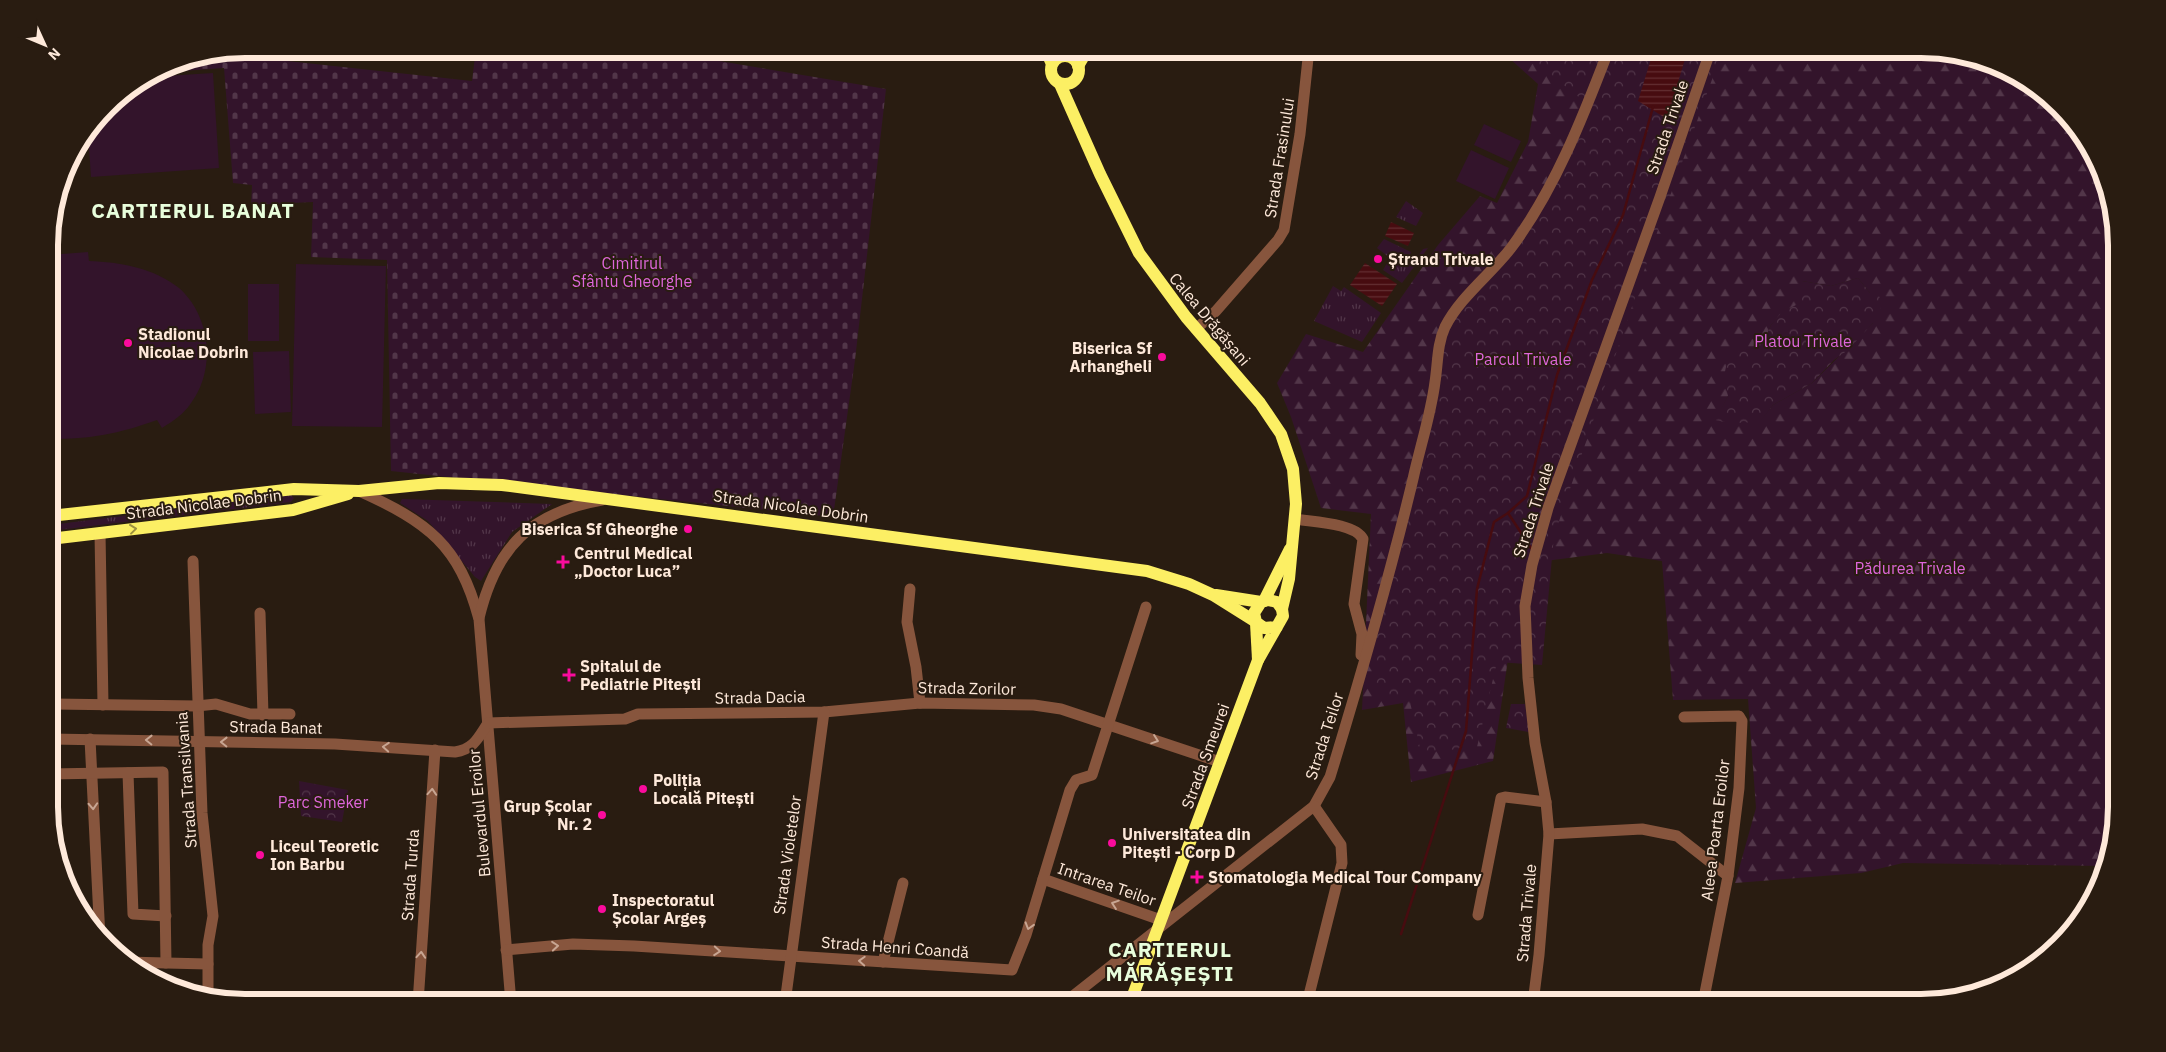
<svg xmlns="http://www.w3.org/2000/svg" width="2166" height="1052" font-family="'IBM Plex Sans',sans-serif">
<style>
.grass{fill:url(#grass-tufts)}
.forest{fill:url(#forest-firs);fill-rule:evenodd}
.cemetery{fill:url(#cemetery-stones)}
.park{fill:url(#park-crowns)}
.pitch{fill:#33142b}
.water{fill:url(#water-rules)}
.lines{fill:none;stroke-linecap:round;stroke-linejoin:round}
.stream{stroke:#470c10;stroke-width:2.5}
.minor{stroke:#87553d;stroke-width:11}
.major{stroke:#fcef64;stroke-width:12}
.oneway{stroke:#9d903f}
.oneway2{stroke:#c8a693}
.poi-dot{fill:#fa0b9d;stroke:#291c11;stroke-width:2}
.labels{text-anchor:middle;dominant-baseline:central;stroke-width:4;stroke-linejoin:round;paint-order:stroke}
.street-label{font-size:16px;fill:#fee9da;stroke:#291c11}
.poi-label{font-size:16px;font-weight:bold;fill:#fee9da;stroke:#291c11;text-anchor:start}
.park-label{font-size:16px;fill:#de66da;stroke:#291c11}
.district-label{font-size:21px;font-weight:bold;letter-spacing:1px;fill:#e8fedc;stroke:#291c11}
.rim{fill:none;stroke:#fee9da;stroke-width:6}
</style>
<defs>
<pattern id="grass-tufts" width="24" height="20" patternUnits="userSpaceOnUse" patternTransform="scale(1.25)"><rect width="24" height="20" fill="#33142b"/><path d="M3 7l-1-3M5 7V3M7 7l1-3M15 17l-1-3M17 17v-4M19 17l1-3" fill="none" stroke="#523649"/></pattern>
<pattern id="forest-firs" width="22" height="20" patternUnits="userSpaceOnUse" patternTransform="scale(1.25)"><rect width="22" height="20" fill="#33142b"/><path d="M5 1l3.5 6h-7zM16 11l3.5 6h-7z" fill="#523649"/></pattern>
<pattern id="cemetery-stones" width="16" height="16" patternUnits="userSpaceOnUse" patternTransform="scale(1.25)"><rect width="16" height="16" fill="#33142b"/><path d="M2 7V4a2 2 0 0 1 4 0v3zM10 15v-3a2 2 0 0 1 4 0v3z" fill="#523649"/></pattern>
<pattern id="park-crowns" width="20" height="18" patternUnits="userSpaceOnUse" patternTransform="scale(1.25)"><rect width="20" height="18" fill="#33142b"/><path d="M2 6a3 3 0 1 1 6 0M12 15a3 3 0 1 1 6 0" fill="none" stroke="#523649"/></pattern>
<pattern id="water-rules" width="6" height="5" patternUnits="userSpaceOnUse" patternTransform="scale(1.25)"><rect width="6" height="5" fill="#470c10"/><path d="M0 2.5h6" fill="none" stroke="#632f32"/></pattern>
</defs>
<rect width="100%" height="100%" fill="#291c11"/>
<g class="grass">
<polygon points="1406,201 1423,213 1416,226 1396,217"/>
<polygon points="1384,239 1411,252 1410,255 1416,259 1423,249 1428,248 1402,283 1383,270 1390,258 1377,248"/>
<polygon points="1333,286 1341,291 1344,287 1381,313 1362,342 1314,321"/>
<polygon points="291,495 294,498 291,502 50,531 50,525"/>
<polygon points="402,499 552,504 512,532 481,581 475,577 428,521 400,503"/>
</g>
<path class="forest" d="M1499,49h422l75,15 45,25 36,37 25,44 14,50 1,587 -11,59 -203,-3 -42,10 -126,10 21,-75 -8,-109 -75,1 -11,-139 -55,-8 -85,11 -29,197 -82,21 -8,-79 -41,7 9,-196 -50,-6 -30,-91 -14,-34 29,-49 57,18 75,-107 42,-49 17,7 31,-61 10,-58zM1858,278l12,15 3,30 -61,60 -39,22 -13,16 -44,-1 12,-24 1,-42 26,-6 11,-11 5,-12 11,-12 21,-11 -1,-21 29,5z"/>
<polygon class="cemetery" points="245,49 263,49 269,59 472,81 476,49 647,49 886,89 855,360 833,517 391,471 387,260 311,257 313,202 251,205 252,185 233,183 224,68 155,73 170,64"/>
<g class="park">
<polygon points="1518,49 1723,49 1661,221 1554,536 1542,665 1497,662 1477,747 1421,753 1409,697 1375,697 1378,602 1431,383 1437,343 1539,201 1585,102"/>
<polygon points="1858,278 1870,293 1880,297 1881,311 1873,323 1848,350 1834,360 1812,383 1773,405 1760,422 1731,423 1715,420 1728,396 1724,376 1729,353 1755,348 1766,337 1771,325 1782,312 1802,302 1802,281 1831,286"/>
<polygon points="1511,704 1525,704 1529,732 1506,728"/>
<polygon points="299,781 348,790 342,822 301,816"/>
</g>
<g class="pitch">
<polygon points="213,73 219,168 91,177 88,133 115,98 149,77"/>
<polygon points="1484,124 1521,141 1511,162 1474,145"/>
<polygon points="1471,150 1509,168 1495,199 1456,181"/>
<path d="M88,252l1,9c31,1 65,7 90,27 32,28 37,82 12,115 -7,11 -18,18 -29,25l-5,-8c-39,14 -66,19 -107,19l-1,-184z"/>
<polygon points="296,264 386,266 382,427 292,426"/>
<rect x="248" y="284" width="31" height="57"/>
<polygon points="289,351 291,412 255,414 253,352"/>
</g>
<g class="water">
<polygon points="1654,49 1688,49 1667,119 1638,101"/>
<polygon points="1391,222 1414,233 1408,246 1385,236"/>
<polygon points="1365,263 1397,284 1382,306 1350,285"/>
</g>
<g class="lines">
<g class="stream">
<polyline points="1508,513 1533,551"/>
<polyline points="1401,934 1466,731 1477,589 1494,522 1508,513 1527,496 1557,375 1592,280 1623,215 1653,107"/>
</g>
<g class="minor">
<polyline points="1196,329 1216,311 1278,240 1284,230 1300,134 1309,49"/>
<path d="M359,491c69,31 100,54 120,128l32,384"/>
<path d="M1295,519c17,3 60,4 68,20l-9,65 8,30 -1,21"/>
<polyline points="100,533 103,705"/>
<polyline points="193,561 202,813 213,916 208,945 208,996"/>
<polyline points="910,589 907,622 916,667 920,703"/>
<polyline points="260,613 263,715"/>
<path d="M479,618c17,-71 51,-105 123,-118"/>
<polyline points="54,704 197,706 216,704 250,714 290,714"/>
<polyline points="1684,717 1739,716 1742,721 1739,788 1728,876 1703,1003"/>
<path d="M50,739l285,5 120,8c19,-3 23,-14 33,-29l137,-4 13,-5 186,-2 96,-9 114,2 27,4 159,53"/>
<polyline points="90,739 100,938"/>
<polyline points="128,773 133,914 166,916"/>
<polyline points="50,774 163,772 166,963"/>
<polyline points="1549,834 1642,829 1677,836 1728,876"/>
<polyline points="1043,879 1161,920"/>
<polyline points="1478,915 1501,798 1505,797 1546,802"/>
<polyline points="506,950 573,944 634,946 1012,970 1026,935 1070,790 1076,780 1092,775 1146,607"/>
<polyline points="125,962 208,964"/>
<polyline points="883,962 903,883"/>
<polyline points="418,1003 435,750"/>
<polyline points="785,1003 824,712"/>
<path d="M1064,1003l250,-197 16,-29c30,-98 59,-198 83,-298 7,-32 18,-65 22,-97 3,-19 2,-38 10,-55 15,-30 46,-53 66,-79 44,-59 72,-131 98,-199"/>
<polyline points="1307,1003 1342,863 1341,845 1314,806"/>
<polyline points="1533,1003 1539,955 1549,834 1546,802 1535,743 1528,678 1525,606 1532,565 1548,508 1660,197 1711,49"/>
</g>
<g class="major">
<polyline points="1045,49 1052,64"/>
<circle cx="1065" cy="70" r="14"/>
<polyline points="1078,66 1088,49"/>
<polyline points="1060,84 1100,174 1139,253 1186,317 1260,403 1281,434 1293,469 1296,504 1289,579 1282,609"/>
<polyline points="50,516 294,489 359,491 439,483 502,485 1147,571 1189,584 1213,595 1256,622"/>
<polyline points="50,539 293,510 348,494"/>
<polyline points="1216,595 1261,602"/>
<polyline points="1264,601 1290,549"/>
<polyline points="1256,623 1258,660"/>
<polyline points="1130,1003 1258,660 1283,616 1282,609 1277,602 1268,600 1261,602 1254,613 1256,622 1264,628 1277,627"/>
</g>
</g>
<defs><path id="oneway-chevron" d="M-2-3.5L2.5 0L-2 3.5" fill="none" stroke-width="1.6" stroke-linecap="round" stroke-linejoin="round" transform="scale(1.25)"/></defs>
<use class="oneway" href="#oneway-chevron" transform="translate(133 529) rotate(-7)"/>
<g class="oneway2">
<use href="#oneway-chevron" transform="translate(149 740) rotate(-179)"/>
<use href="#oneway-chevron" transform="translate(1155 740) rotate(19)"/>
<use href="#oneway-chevron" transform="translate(224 742) rotate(-179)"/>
<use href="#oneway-chevron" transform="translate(386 747) rotate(-176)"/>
<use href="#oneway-chevron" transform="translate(432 792) rotate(-86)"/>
<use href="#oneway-chevron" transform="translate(93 806) rotate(87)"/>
<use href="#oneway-chevron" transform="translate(1115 904) rotate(-161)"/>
<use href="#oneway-chevron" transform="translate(1029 926) rotate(107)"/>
<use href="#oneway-chevron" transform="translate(555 946) rotate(-5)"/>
<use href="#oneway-chevron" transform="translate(717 951) rotate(4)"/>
<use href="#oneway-chevron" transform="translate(421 955) rotate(-86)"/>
<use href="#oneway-chevron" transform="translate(862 961) rotate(-177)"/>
</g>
<g class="poi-dot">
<circle cx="1378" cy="259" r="5"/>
<circle cx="128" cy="343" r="5"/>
<circle cx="1162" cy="357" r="5"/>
<circle cx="688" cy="529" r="5"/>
<path d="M560.5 554.5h5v5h5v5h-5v5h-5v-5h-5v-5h5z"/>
<path d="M566.5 667.5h5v5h5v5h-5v5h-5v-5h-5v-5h5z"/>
<circle cx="643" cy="789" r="5"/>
<circle cx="602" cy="815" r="5"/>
<circle cx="1112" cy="843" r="5"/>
<circle cx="260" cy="855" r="5"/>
<path d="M1194.5 869.5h5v5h5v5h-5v5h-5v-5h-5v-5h5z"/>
<circle cx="602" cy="909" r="5"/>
</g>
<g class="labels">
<g class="street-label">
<text transform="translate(1667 127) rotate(-71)">Strada Trivale</text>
<text transform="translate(1279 158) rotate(-81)">Strada Frasinului</text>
<text transform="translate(1210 319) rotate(50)">Calea Drăgășani</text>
<text transform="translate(204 504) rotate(-7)">Strada Nicolae Dobrin</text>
<text transform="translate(791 506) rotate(8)">Strada Nicolae Dobrin</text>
<text transform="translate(1533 510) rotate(-72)">Strada Trivale</text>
<text transform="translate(967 688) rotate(1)">Strada Zorilor</text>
<text transform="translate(760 697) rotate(-1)">Strada Dacia</text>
<text transform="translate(276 727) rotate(1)">Strada Banat</text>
<text transform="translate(1324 736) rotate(-72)">Strada Teilor</text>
<text transform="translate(1205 756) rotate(-70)">Strada Smeurei</text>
<text transform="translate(186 780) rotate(-94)">Strada Transilvania</text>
<text transform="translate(479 813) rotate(-95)">Bulevardul Eroilor</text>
<text transform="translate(1715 830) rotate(-83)">Aleea Poarta Eroilor</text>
<text transform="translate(787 855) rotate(-82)">Strada Violetelor</text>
<text transform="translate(410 875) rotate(-86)">Strada Turda</text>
<text transform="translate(1107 884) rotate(19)">Intrarea Teilor</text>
<text transform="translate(1526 913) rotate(-85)">Strada Trivale</text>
<text transform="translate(895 947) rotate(4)">Strada Henri Coandă</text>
</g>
<g class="poi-label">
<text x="1388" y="259">Ștrand Trivale</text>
<text x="138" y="334">Stadionul<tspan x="138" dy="18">Nicolae Dobrin</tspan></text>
<text x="1152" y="348" text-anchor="end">Biserica Sf<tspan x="1152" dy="18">Arhangheli</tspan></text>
<text x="678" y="529" text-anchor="end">Biserica Sf Gheorghe</text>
<text x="574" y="553">Centrul Medical<tspan x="574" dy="18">„Doctor Luca”</tspan></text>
<text x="580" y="666">Spitalul de<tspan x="580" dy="18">Pediatrie Pitești</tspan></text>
<text x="653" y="780">Poliția<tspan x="653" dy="18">Locală Pitești</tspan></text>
<text x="592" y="806" text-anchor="end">Grup Școlar<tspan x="592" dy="18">Nr. 2</tspan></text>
<text x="1122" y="834">Universitatea din<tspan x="1122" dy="18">Pitești - Corp D</tspan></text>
<text x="270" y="846">Liceul Teoretic<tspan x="270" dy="18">Ion Barbu</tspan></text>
<text x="1208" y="877">Stomatologia Medical Tour Company</text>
<text x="612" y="900">Inspectoratul<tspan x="612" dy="18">Școlar Argeș</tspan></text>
</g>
<g class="park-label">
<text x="632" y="263">Cimitirul<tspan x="632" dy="18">Sfântu Gheorghe</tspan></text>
<text x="1803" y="341">Platou Trivale</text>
<text x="1523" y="359">Parcul Trivale</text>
<text x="1910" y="568">Pădurea Trivale</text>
<text x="323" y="802">Parc Smeker</text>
</g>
<g class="district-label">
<text x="193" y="210">CARTIERUL BANAT</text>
<text x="1170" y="949">CARTIERUL<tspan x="1170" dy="24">MĂRĂȘEȘTI</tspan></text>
</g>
</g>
<path d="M0 0H2166V1052H0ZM245 58H1921A187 187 0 0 1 2108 245V807A187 187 0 0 1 1921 994H245A187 187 0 0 1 58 807V245A187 187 0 0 1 245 58Z" fill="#291c11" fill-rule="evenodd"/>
<path class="rim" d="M245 58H1921A187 187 0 0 1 2108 245V807A187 187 0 0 1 1921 994H245A187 187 0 0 1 58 807V245A187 187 0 0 1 245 58Z"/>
<g transform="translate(45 45) rotate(134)" stroke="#291c11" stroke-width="4" paint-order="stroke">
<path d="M0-4L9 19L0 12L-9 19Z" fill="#fee9da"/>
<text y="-8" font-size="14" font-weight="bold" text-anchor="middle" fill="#fee9da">N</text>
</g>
</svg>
